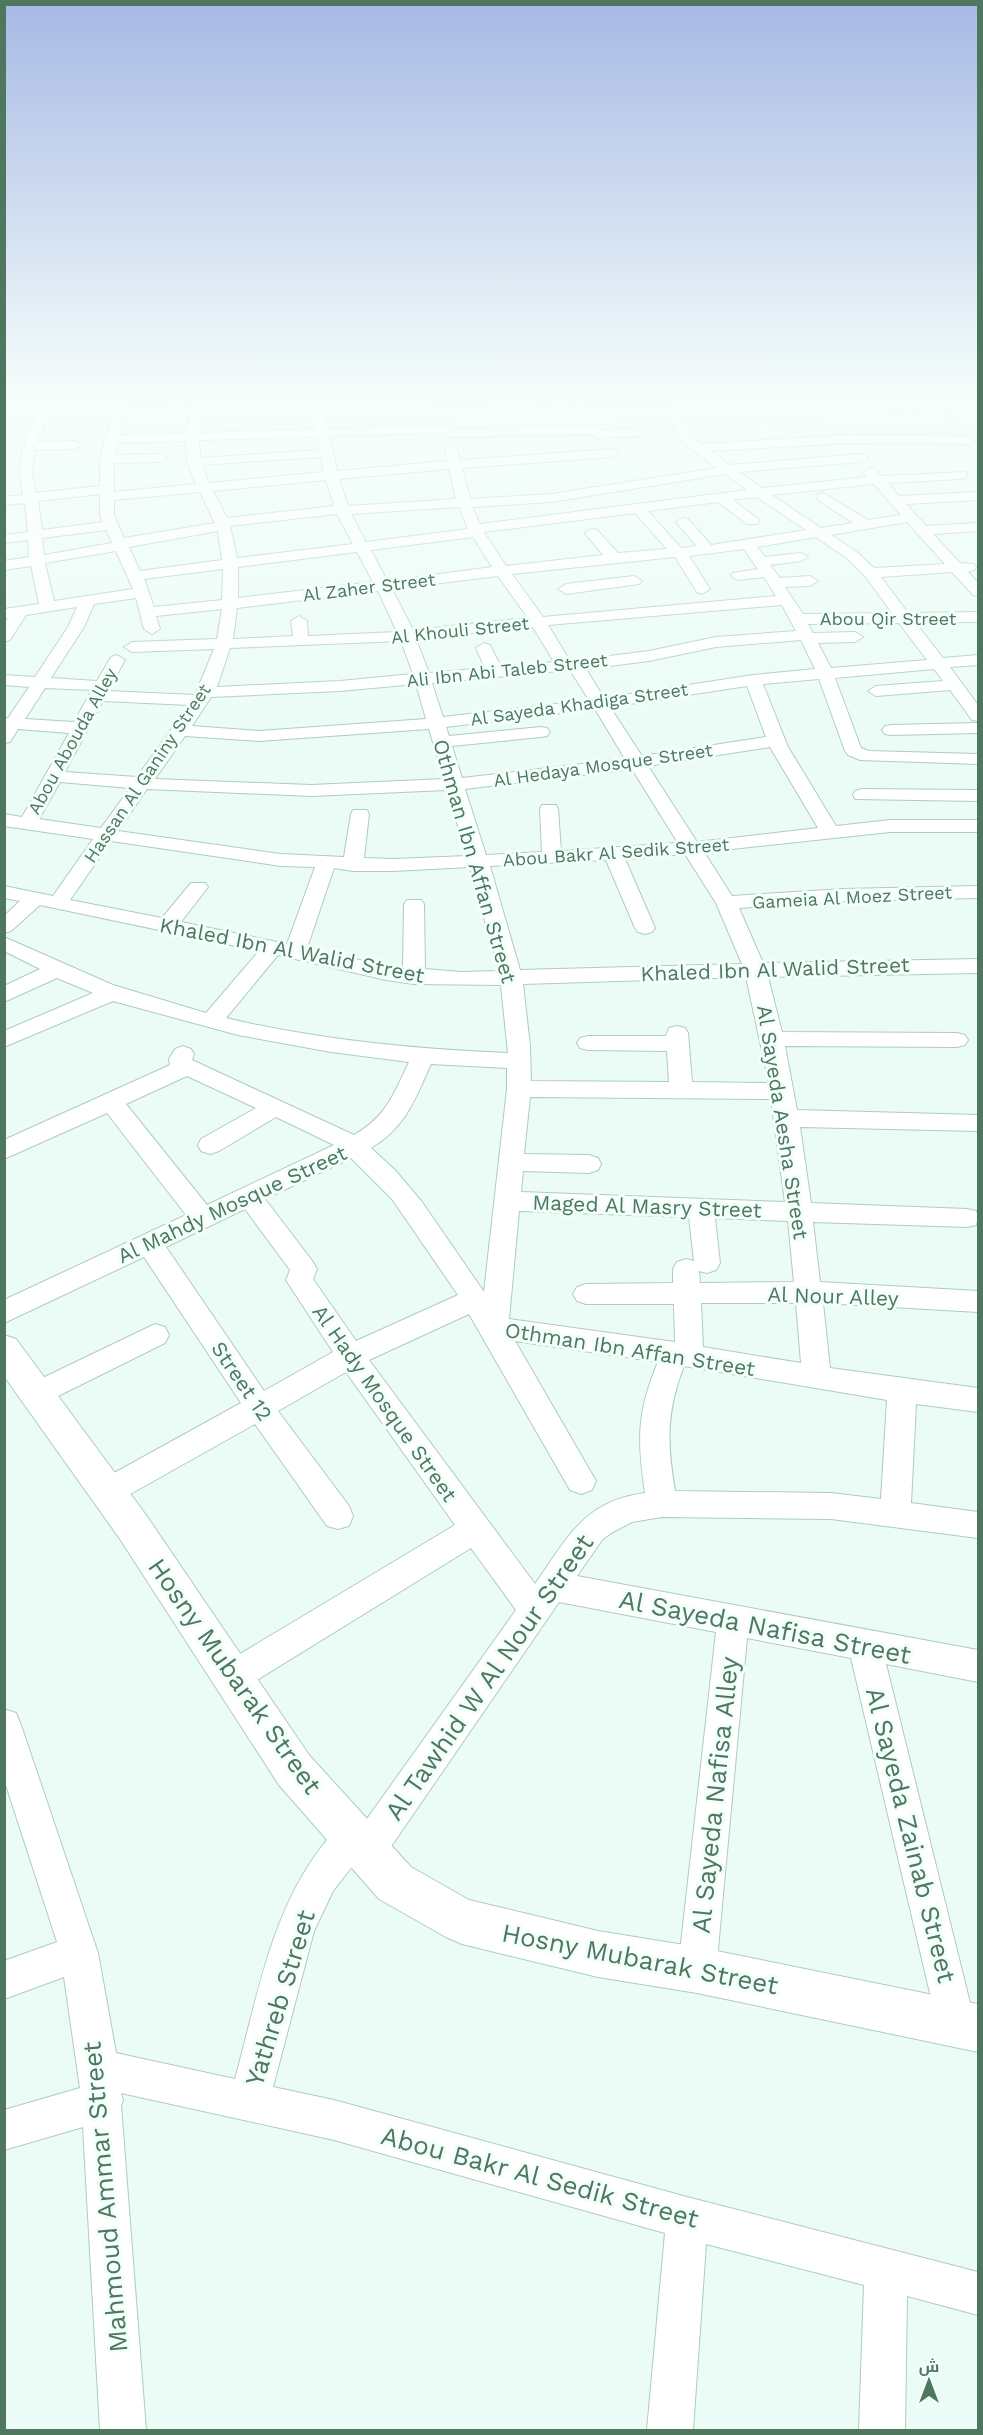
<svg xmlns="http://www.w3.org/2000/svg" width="983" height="2435" font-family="'Work Sans',Cairo,sans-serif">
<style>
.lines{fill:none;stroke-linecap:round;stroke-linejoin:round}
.minor-casing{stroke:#aeccbe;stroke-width:2}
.tertiary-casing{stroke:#aeccbe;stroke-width:2}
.minor{fill:#fff;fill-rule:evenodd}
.tertiary{fill:#fff;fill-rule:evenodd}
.labels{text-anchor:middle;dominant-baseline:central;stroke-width:6;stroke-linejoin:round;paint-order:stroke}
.far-street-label{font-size:18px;fill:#4f7760;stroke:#f2fefa}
.street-label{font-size:21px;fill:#4f7760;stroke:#f2fefa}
.near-street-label{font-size:26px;fill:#4f7760;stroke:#f2fefa}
</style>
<rect width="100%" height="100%" fill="#ebfcf7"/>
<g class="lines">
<g class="minor-casing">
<g id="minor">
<path d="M46,394h12l-6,15 62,-1 4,-14h12l-4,14 65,-1 3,-13h12l-4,19 110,-2 -4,-17h12l4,17 193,-5 152,2 4,-14h8l2,3 -2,12 152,4h115l6,4 -6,4h-115l-152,-5 11,21 9,7 147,-9 122,1 6,4 -6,4 -122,-1 -137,8 19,14 131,-11 7,4 -7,4 -122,10 23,16 105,-11 -4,-5 7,-4 5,1 6,7 84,-4 2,3 -2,3 -5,1 -72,4 11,13 79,-4v8l-72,4 20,22 52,-3v8l-45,3 27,29 14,1 2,3 -2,3 -6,2 10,11v13l-5,-1 -21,-23 -71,5 27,36 70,-1v10h-63l28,36 35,-3v10l-28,2 28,38v16l-6,-1 -22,-30 -74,6 -8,-5 8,-5 67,-5 -9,-12 -99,9 26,70 8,3 109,3v10l-118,-4 -12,-5 -3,-4 -26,-72 -56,5 25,63 48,79 54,-6h88v12h-88l-186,20 28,44 111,-7 135,-3v12l-135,3 -104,7 24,55 215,-4v14l-210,4 14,55 175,1 8,2 3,5 -3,5 -8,2 -172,-1 12,64 181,5v16l-178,-4 11,76 156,6 9,2 2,5 -2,9 -9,2 -154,-5 7,60 158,9v21l-155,-9 7,65 148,20v24l-62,-8 -5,99 67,9v26l-147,-19 -169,-2 -30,5 -21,11 -9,7 -25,36 401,74v32l-92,-18 89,359 -5,14 -14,5 -14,-5 -5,-14 -86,-365 -104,-20 -31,332 -6,13 -13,6 -13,-6 -6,-13 38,-338 -157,-30 -180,262 -13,5 -12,-5 -21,27 -19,40 -41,156 61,13 353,97 291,75v43l-71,-19 -2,134h-46l5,-145 -158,-41 -13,186h-46l18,-197 -331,-93 -213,-47 2,8 -2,4 25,325h-46l-17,-303 -79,23v-40l76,-22 -16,-111 -60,22v-38l53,-19 -53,-163v-70l12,4 5,12 77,228 18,100 119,26c22,-80 36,-168 88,-234 10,-12 16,-21 30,-27l11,5 152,-213 -45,-62 -227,140 -12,5 -12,-5 -5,-11 5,-11 235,-141 -109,-153 -68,39 71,95 4,10 -4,10 -11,3 -11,-3 -72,-102 -137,77 -11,4 -11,-4 -4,-9 4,-9 145,-80 -97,-146 -140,66v-23l182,-85 -79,-102 -103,46v-19l166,-75 -1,-6 6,-10 8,-3 8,3 3,5 -2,6 162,75c33,-19 39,-40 55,-73l-78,-10 -93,-17 -125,-34 -109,46v-16l89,-38 -36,-15 -53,24v-16l36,-17 -36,-18v-14l109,48 93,28 53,-62 -219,-46 -29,26 -7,2v-17l16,-15 -16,-3v-12l49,10 40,-57 -89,-13v-12l18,3 47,-84 -51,-4 -8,13 -6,1v-25h4l21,-31 -25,-2v-10l31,2 33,-50 9,-20 -51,8 -16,25 -6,2v-18l4,-6 -4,1v-10l35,-5 -8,-38 -27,4v-9l25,-4 -1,-17 -24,3v-8l24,-3 -3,-29 -21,2v-8l19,-2c-7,-33 0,-49 13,-79l-32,1v-8h35zM517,414l151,2 15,26 33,26 -164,26 -82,5 -8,-31 151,-11 6,-4 -6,-4 -153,11 -3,-11 -6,-4 -6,4 2,12 -110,10 -7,-35 112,-3 6,4 143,-3 6,4 44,-2 6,-4 -6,-4 -40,2 -6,-4 -143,3 -6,-4 -118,4 -3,-11zM125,415h64l-3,18 -66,2zM48,416h64l-12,43v27l-64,7 -4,-20 3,-23 40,-1 6,-4 -6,-4 -38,1zM313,418l2,11 -116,4 1,-12zM317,437l3,13 -120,8 -1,-18zM186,441l1,21 9,22 -82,8v-29l46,-1 7,-4 -7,-4 -45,1 3,-12zM321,457l3,15 -115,11 -7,-18zM449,469l7,30 -108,7 -9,-27zM725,474l22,16 -267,34 -8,-17 80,-5zM326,480l8,26 -107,12 -14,-27zM874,484l27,31 -33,5 -45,-27 -5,1 -2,3 2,3 35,23 -32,5 -49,-33zM200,492l15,31 -91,15 -10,-22v-16zM100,494v22l3,6 -61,8 -4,-29zM757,497l49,33 -95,15 -23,-26 -5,-1 -7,4 21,24 -16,2 -33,-37 70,-9 29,22h10l2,-3 -2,-3 -24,-18zM459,507l9,22 -102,13 -15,-28zM635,513l32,36 -49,4 -21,-23 -5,-1 -7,4 18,22 -97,11 -22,-34zM337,514l16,30 -116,14 -7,-32zM907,522l38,42 -71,4 -16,-15 -27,-18zM106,530l6,13 -68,12 -2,-17zM218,531l4,29 -82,11 -11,-24zM473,537l19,30 -105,14 -16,-31zM816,537l32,22 17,17 27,37 -89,1 -18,-27 25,-1 8,-5 -8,-5 -30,2 -10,-13 31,-4 7,-4 -7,-4 -36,4 -8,-10zM744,549l14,20 -25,4 -2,3 7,4 26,-3 12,19 -233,21 -31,-43 163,-17 22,35 5,2 8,-5 -21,-33zM116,551l17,38 -79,12 -9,-38zM357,552l16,30 -135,16v-31zM223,569l-1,31 -68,7 -10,-28zM498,576l30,42 -115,12 -21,-41zM378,591l19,41 -89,4 -1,-15 -8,-5 -8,5 2,15 -60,3 4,-31zM136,598l8,31 8,5 8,-5 -4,-13 66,-7 -5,30 -85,3 -8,5 8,5 82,-3 -19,46 -87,-4 17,-31 -8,-5 -6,2 -14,24 -46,-3 33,-51 10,-23zM782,605l14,26 -80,6 -67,14 -79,10 -22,-36zM899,623l28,37 -96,8 -13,-25 37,-1 8,-5 -8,-5 -42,1 -5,-9zM533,627l21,35 -53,5 -11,-22 -6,-2 -8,5 9,20 -56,5 -13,-34zM801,640l14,29 -62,6 -149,23 -18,-29 63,-8 67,-14zM401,641l12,33 -73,7 -123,6 13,-39zM570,670l19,30 -146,17 -11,-34zM416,684l10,35 -167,12 -67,-5 19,-29 129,-6zM747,686l19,51 -124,19 -32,-49zM45,688l47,2 -18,32 -49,-3zM103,701l86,4 -52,72 -72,-5zM595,709l30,50 -163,19 -10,-32 89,-9 6,-1 3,-4 -3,-4 -6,-1 -92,9 -3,-9zM429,729l15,50 -133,6 -156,-6 30,-43 74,5zM770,747l48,81 -121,14 -49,-76zM632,769l46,74 -117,8 -3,-42 -2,-4h-14l-2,4 2,43 -56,3 -21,-66zM60,782l70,6 -29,40 -62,-9zM147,789l164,7 136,-6 20,66 -73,3 -30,-1 5,-44 -2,-4h-14l-2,4 -7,43 -63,-3 -163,-23zM111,841l170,25 34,1 -28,77 -106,-22 27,-35 -3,-4h-14l-29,35 -92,-18zM685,854l31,49 26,61 -222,6 -30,-104 116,-6 29,68 3,4 7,2 7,-2 3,-4 -30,-69zM470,867l29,104 -38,1 -36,-3 -1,-65 -3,-4h-14l-3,4 -1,64 -17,-2 -79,-18 27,-80 19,3h41zM278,955l108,25 28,4 87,1 7,68c-95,-4 -190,-13 -282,-35zM746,977l23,106 -77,-1 -4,-49 -3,-5 -8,-2 -8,2 -3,8h-78l-8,2 -3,5 3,5 8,2 79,1 2,31 -138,-1 -1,-35 -7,-62zM431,1064l76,4v21l-23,203 -62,-90 -27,-32 -24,-22c35,-21 44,-49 60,-84zM187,1076l69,32 -55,31 -3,6 3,6 9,3 9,-3 57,-34 58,28 -127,60 -81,-101zM530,1097l241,2 14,103 -264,-10 2,-21 66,2 9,-3 3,-6 -3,-6 -9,-3 -65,-1zM351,1158l41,41 66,96 -102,46 -43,-62 4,-10 -4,-7 -48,-63zM245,1209l45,61 -4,10 47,72 -69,39 -98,-144zM519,1211l170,6 5,44 -8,-2 -9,3 -4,7v14l-87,1 -9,3 -4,7 4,7 9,3h88l1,38 -166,-23zM715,1218l73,3 6,61 -94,1 -1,-12 8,2 9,-3 4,-7zM701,1303h95l5,60 -98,-16zM469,1314l101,176 11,4 11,-4 4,-9 -81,-140 143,21c-21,50 -21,77 -13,131 -62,8 -78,46 -110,91l-166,-224zM684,1366l203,34 -6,99 -50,-6 -156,-2c-8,-48 -9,-79 9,-125z"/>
<polygon points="763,394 879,394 916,409 910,413 873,402 769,398"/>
<polygon points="634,576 642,581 639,584 566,594 558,589 566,584"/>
<polygon points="978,723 978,733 891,735 885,734 882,730 885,726 891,725"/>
<polygon points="862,789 978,790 978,801 855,799 853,795 855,791"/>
<polygon points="155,1324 165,1327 169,1335 165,1343 48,1401 38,1405 28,1401 24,1393 28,1385"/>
</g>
</g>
<g class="tertiary-casing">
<polygon id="tertiary" points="4,1335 16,1339 146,1515 309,1755 411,1867 469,1900 598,1931 697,1947 978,2004 978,2052 697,1993 598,1977 462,1944 446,1937 379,1899 279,1785 120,1539 4,1376"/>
</g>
<use href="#minor" class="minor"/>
<use href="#tertiary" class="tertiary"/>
</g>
<linearGradient id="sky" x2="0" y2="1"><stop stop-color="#a7b9e4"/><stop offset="0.54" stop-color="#f6fefb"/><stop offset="1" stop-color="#f6fefb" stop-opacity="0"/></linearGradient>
<rect width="983" height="735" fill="url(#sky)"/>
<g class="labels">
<g class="far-street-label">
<text transform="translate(369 587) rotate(-7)">Al Zaher Street</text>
<text x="888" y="618">Abou Qir Street</text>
<text transform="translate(460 630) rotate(-6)">Al Khouli Street</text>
<text transform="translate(507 670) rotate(-6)">Ali Ibn Abi Taleb Street</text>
<text transform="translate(579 704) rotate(-8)">Al Sayeda Khadiga Street</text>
<text transform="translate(72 741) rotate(-61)">Abou Abouda Alley</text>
<text transform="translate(603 765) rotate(-8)">Al Hedaya Mosque Street</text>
<text transform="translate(147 773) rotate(-56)">Hassan Al Ganiny Street</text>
<text transform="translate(616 852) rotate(-4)">Abou Bakr Al Sedik Street</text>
<text transform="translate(852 897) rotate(-3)">Gameia Al Moez Street</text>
</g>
<g class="street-label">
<text transform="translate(475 861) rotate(74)">Othman Ibn Affan Street</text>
<text transform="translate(292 950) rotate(11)">Khaled Ibn Al Walid Street</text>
<text transform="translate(775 969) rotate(-2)">Khaled Ibn Al Walid Street</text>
<text transform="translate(783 1122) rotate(81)">Al Sayeda Aesha Street</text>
<text transform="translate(232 1204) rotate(-25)">Al Mahdy Mosque Street</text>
<text transform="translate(647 1206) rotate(2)">Maged Al Masry Street</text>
<text transform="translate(833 1296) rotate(2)">Al Nour Alley</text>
<text transform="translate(630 1349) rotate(9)">Othman Ibn Affan Street</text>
<text transform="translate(242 1381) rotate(56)">Street 12</text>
<text transform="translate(385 1403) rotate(55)">Al Hady Mosque Street</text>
</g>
<g class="near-street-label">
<text transform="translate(765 1627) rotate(11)">Al Sayeda Nafisa Street</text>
<text transform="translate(235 1676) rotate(55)">Hosny Mubarak Street</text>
<text transform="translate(489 1677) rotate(-55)">Al Tawhid W Al Nour Street</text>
<text transform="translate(715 1795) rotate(-84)">Al Sayeda Nafisa Alley</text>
<text transform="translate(911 1835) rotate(76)">Al Sayeda Zainab Street</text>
<text transform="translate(640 1959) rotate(11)">Hosny Mubarak Street</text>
<text transform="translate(280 1998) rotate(-73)">Yathreb Street</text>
<text transform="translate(540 2177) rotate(15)">Abou Bakr Al Sedik Street</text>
<text transform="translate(105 2197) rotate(-95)">Mahmoud Ammar Street</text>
</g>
</g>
<rect width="983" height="2435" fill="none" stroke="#4f7760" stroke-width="12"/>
<g transform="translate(929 2381)" stroke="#f2fefa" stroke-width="4.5" paint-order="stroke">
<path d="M0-4.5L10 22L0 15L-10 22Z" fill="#4f7760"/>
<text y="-9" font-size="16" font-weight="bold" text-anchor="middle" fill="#4f7760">ش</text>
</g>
</svg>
